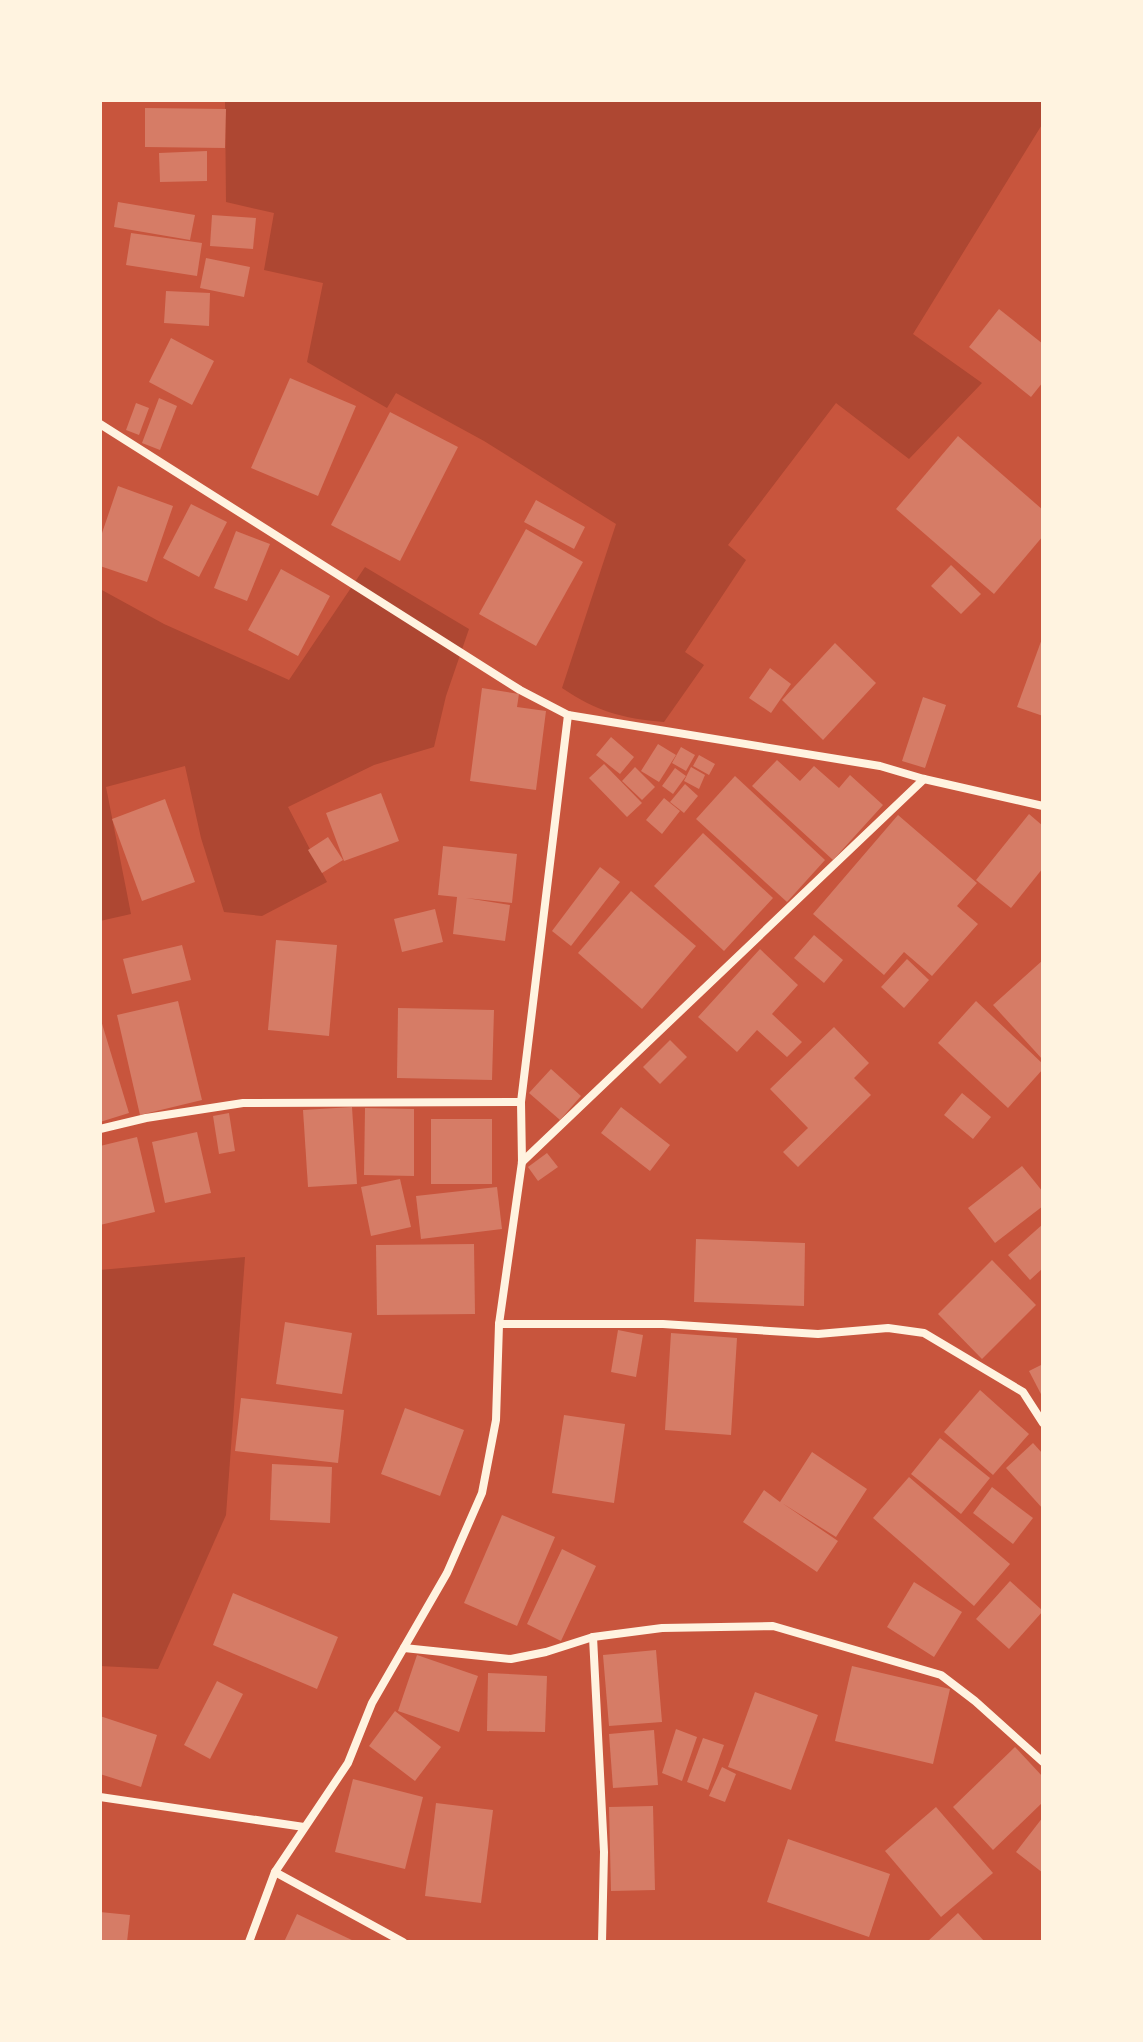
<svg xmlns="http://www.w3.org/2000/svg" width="1143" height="2042" font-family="Poppins,sans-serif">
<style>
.green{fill:#ae4732}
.building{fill:#d67c66}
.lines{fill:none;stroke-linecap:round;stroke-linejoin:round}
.minor{stroke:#fff3e0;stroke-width:8}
</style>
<rect width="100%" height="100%" fill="#c8553d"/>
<g class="green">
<path d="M225,100h818v23l-130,211 69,49 -73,76 -73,-56 -108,142 18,15 -61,92 19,13 -40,57c-43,-4 -66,-10 -102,-34l54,-164 -132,-83 -88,-48 -9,15 -80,-46 16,-79 -59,-13 10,-57 -48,-11z"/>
<polygon points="365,567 469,629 446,696 434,747 374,765 288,807 327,882 262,916 224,912 201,838 185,766 106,787 131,914 100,921 100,589 164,624 289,680"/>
<polygon points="245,1257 226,1515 158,1669 100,1666 100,1270"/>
</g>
<g class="building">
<polygon points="145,108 226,109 225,148 145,147"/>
<polygon points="207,151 207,181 160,182 159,153"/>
<polygon points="118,202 195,215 190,240 114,227"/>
<polygon points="212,215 256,218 253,249 210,246"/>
<polygon points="131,233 202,243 197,276 126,265"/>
<polygon points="206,258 250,267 244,297 200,288"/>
<polygon points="166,291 210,293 209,326 164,323"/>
<polygon points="999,309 1043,344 1043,382 1031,397 969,347"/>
<polygon points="171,338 214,361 192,405 149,382"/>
<polygon points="290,378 356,406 318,496 251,468"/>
<polygon points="159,398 177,406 160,450 142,443"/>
<polygon points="136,403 149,408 139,435 126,430"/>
<polygon points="390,412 458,447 400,561 331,525"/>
<polygon points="958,436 1043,510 1043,536 994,594 896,509"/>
<polygon points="118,486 173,506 147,582 100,566 100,539"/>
<polygon points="536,500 585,527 574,549 524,522"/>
<polygon points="191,504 227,522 199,577 163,558"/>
<polygon points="526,529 583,562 536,646 479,614"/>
<polygon points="236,531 270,544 247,601 214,588"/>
<polygon points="951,565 981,594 961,614 931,586"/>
<polygon points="281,569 330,596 298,656 248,630"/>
<polygon points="1043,636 1043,716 1017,707"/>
<polygon points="835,643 876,683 823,740 782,700"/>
<polygon points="770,668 791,684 771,713 749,698"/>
<polygon points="482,688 519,694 517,707 546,711 536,790 470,781"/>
<polygon points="923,697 946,705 925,768 902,761"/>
<polygon points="611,737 634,757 620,774 596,755"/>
<polygon points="658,744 676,755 659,782 641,771"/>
<polygon points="681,747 695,755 686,771 672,763"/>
<polygon points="699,755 715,764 709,775 693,766"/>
<polygon points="777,760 800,781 814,766 839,788 850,775 883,805 833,860 752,786"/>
<polygon points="604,764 642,803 627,817 589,778"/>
<polygon points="635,767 655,787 642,800 622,781"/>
<polygon points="691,767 705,775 699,789 684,781"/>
<polygon points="675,768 686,776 673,794 662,786"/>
<polygon points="735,776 825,860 787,902 696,819"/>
<polygon points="685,784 698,796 684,813 670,802"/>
<polygon points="381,793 399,841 344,861 326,813"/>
<polygon points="664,798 680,811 662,834 646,820"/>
<polygon points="165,799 195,882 142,901 112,819"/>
<polygon points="1029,814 1043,826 1043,868 1011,908 976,880"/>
<polygon points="898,815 977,883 957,906 978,924 932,976 904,952 884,975 813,914"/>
<polygon points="703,833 773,898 724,951 654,886"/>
<polygon points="328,837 343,860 322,873 308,850"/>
<polygon points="443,846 517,854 512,903 466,898 510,905 505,941 453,934 457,897 438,895"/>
<polygon points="600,867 620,882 571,946 552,931"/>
<polygon points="631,891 696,946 642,1009 578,953"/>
<polygon points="435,909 443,942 402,952 394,919"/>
<polygon points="814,935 843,960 824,983 794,958"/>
<polygon points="276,940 337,945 329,1036 268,1030"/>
<polygon points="182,945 191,980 132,994 123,959"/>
<polygon points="760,949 798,985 772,1014 802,1042 787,1057 757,1030 737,1052 698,1017"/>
<polygon points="907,959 929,980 904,1008 881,987"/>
<polygon points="1043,960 1043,1060 993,1005"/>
<polygon points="178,1001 202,1100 140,1115 117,1015"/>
<polygon points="976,1001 1043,1064 1043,1069 1008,1108 938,1043"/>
<polygon points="398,1008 494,1010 492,1080 397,1078"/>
<polygon points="100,1017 129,1113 100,1122"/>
<polygon points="834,1027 869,1063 854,1078 871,1095 798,1167 783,1152 808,1128 770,1089"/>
<polygon points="670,1040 687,1057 660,1084 643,1067"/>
<polygon points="551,1069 581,1096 560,1120 529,1093"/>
<polygon points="962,1093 991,1117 973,1139 944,1115"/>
<polygon points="352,1107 357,1184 308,1187 303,1110"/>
<polygon points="621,1107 670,1145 650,1171 601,1133"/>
<polygon points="365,1108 414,1109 414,1176 364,1175"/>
<polygon points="229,1113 235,1151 219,1154 213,1116"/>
<rect x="431" y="1119" width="61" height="65"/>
<polygon points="197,1132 211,1193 165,1203 152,1142"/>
<polygon points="137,1137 155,1212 100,1225 100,1146"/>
<polygon points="547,1153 558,1167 538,1181 528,1167"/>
<polygon points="1022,1166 1043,1192 1043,1206 995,1243 968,1208"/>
<polygon points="400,1179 411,1227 371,1236 361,1187"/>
<polygon points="497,1187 502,1229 421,1239 416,1196"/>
<polygon points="1043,1224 1043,1268 1030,1280 1008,1255"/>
<polygon points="696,1239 805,1243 804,1306 694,1302"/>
<polygon points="474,1244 475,1314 377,1315 376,1245"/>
<polygon points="992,1260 1036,1305 982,1359 938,1314"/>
<polygon points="285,1322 352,1333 342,1394 276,1384"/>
<polygon points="618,1330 643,1335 636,1377 611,1372"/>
<polygon points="671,1333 737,1338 731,1435 665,1430"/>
<polygon points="1043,1364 1043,1398 1029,1371"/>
<polygon points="980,1390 1029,1434 993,1475 944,1432"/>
<polygon points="241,1398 344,1410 338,1463 235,1451"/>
<polygon points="405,1408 464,1430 440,1496 381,1474"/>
<polygon points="564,1415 625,1424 614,1503 552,1493"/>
<polygon points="940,1438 990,1478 961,1514 911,1474"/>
<polygon points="1033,1443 1043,1454 1043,1509 1006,1468"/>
<polygon points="812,1452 867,1489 836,1537 782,1503 838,1541 817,1572 743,1522 764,1490 780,1502"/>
<polygon points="272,1464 332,1467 330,1523 270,1520"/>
<polygon points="909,1477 1010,1564 974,1606 873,1518"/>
<polygon points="992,1487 1033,1518 1013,1544 973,1513"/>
<polygon points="502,1515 555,1537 517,1626 464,1603"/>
<polygon points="562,1549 596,1566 561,1641 527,1624"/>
<polygon points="1010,1581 1043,1611 1009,1649 976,1619"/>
<polygon points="914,1582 962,1612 934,1657 887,1627"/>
<polygon points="233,1593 338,1637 317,1689 213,1645"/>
<polygon points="656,1650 662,1722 609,1726 603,1655"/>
<polygon points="417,1655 478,1676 459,1732 398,1711"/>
<polygon points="852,1666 950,1689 933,1764 835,1741"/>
<polygon points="488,1673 547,1676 545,1732 487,1731"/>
<polygon points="217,1681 243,1694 210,1759 184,1745"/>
<polygon points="755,1692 818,1715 791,1790 728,1767"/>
<polygon points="395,1711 441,1747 415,1781 369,1746"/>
<polygon points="100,1716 157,1735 141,1787 100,1774"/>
<polygon points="676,1729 697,1737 682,1781 662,1773"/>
<polygon points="654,1730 658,1785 613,1788 609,1734"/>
<polygon points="703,1738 724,1745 708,1790 687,1782"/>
<polygon points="1015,1747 1043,1777 1043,1802 993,1850 953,1807"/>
<polygon points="722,1767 736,1774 725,1802 709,1796"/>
<polygon points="353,1779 423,1797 405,1869 335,1852"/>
<polygon points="436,1803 493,1810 481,1903 425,1896"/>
<polygon points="653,1806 655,1890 611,1891 609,1807"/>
<polygon points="936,1807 993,1873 941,1917 885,1851"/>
<polygon points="1043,1817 1043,1873 1016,1852"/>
<polygon points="788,1839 890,1874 869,1937 767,1902"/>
<polygon points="100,1912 130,1915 127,1942 100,1942"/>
<polygon points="958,1913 985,1942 927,1942"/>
<polygon points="297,1914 356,1942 284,1942"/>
</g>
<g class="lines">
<g class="minor">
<polyline points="100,424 520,690 568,715 880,766 924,779 1043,806"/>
<polyline points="100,1129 146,1118 243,1103 521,1102"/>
<polyline points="522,1162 924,779"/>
<polyline points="499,1324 663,1324 818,1334 888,1328 924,1333 1023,1392 1043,1423"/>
<polyline points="593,1637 604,1852 602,1942"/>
<polyline points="404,1648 511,1659 546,1652 593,1637 662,1628 773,1626 941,1675 975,1701 1043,1762"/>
<polyline points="100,1797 304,1827"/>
<polyline points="275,1872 403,1942"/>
<polyline points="249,1942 275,1872 348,1763 372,1703 447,1573 482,1493 496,1420 499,1324 522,1162 521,1102 568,715"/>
</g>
</g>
<rect width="1143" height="2042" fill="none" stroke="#fff3e0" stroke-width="204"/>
</svg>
